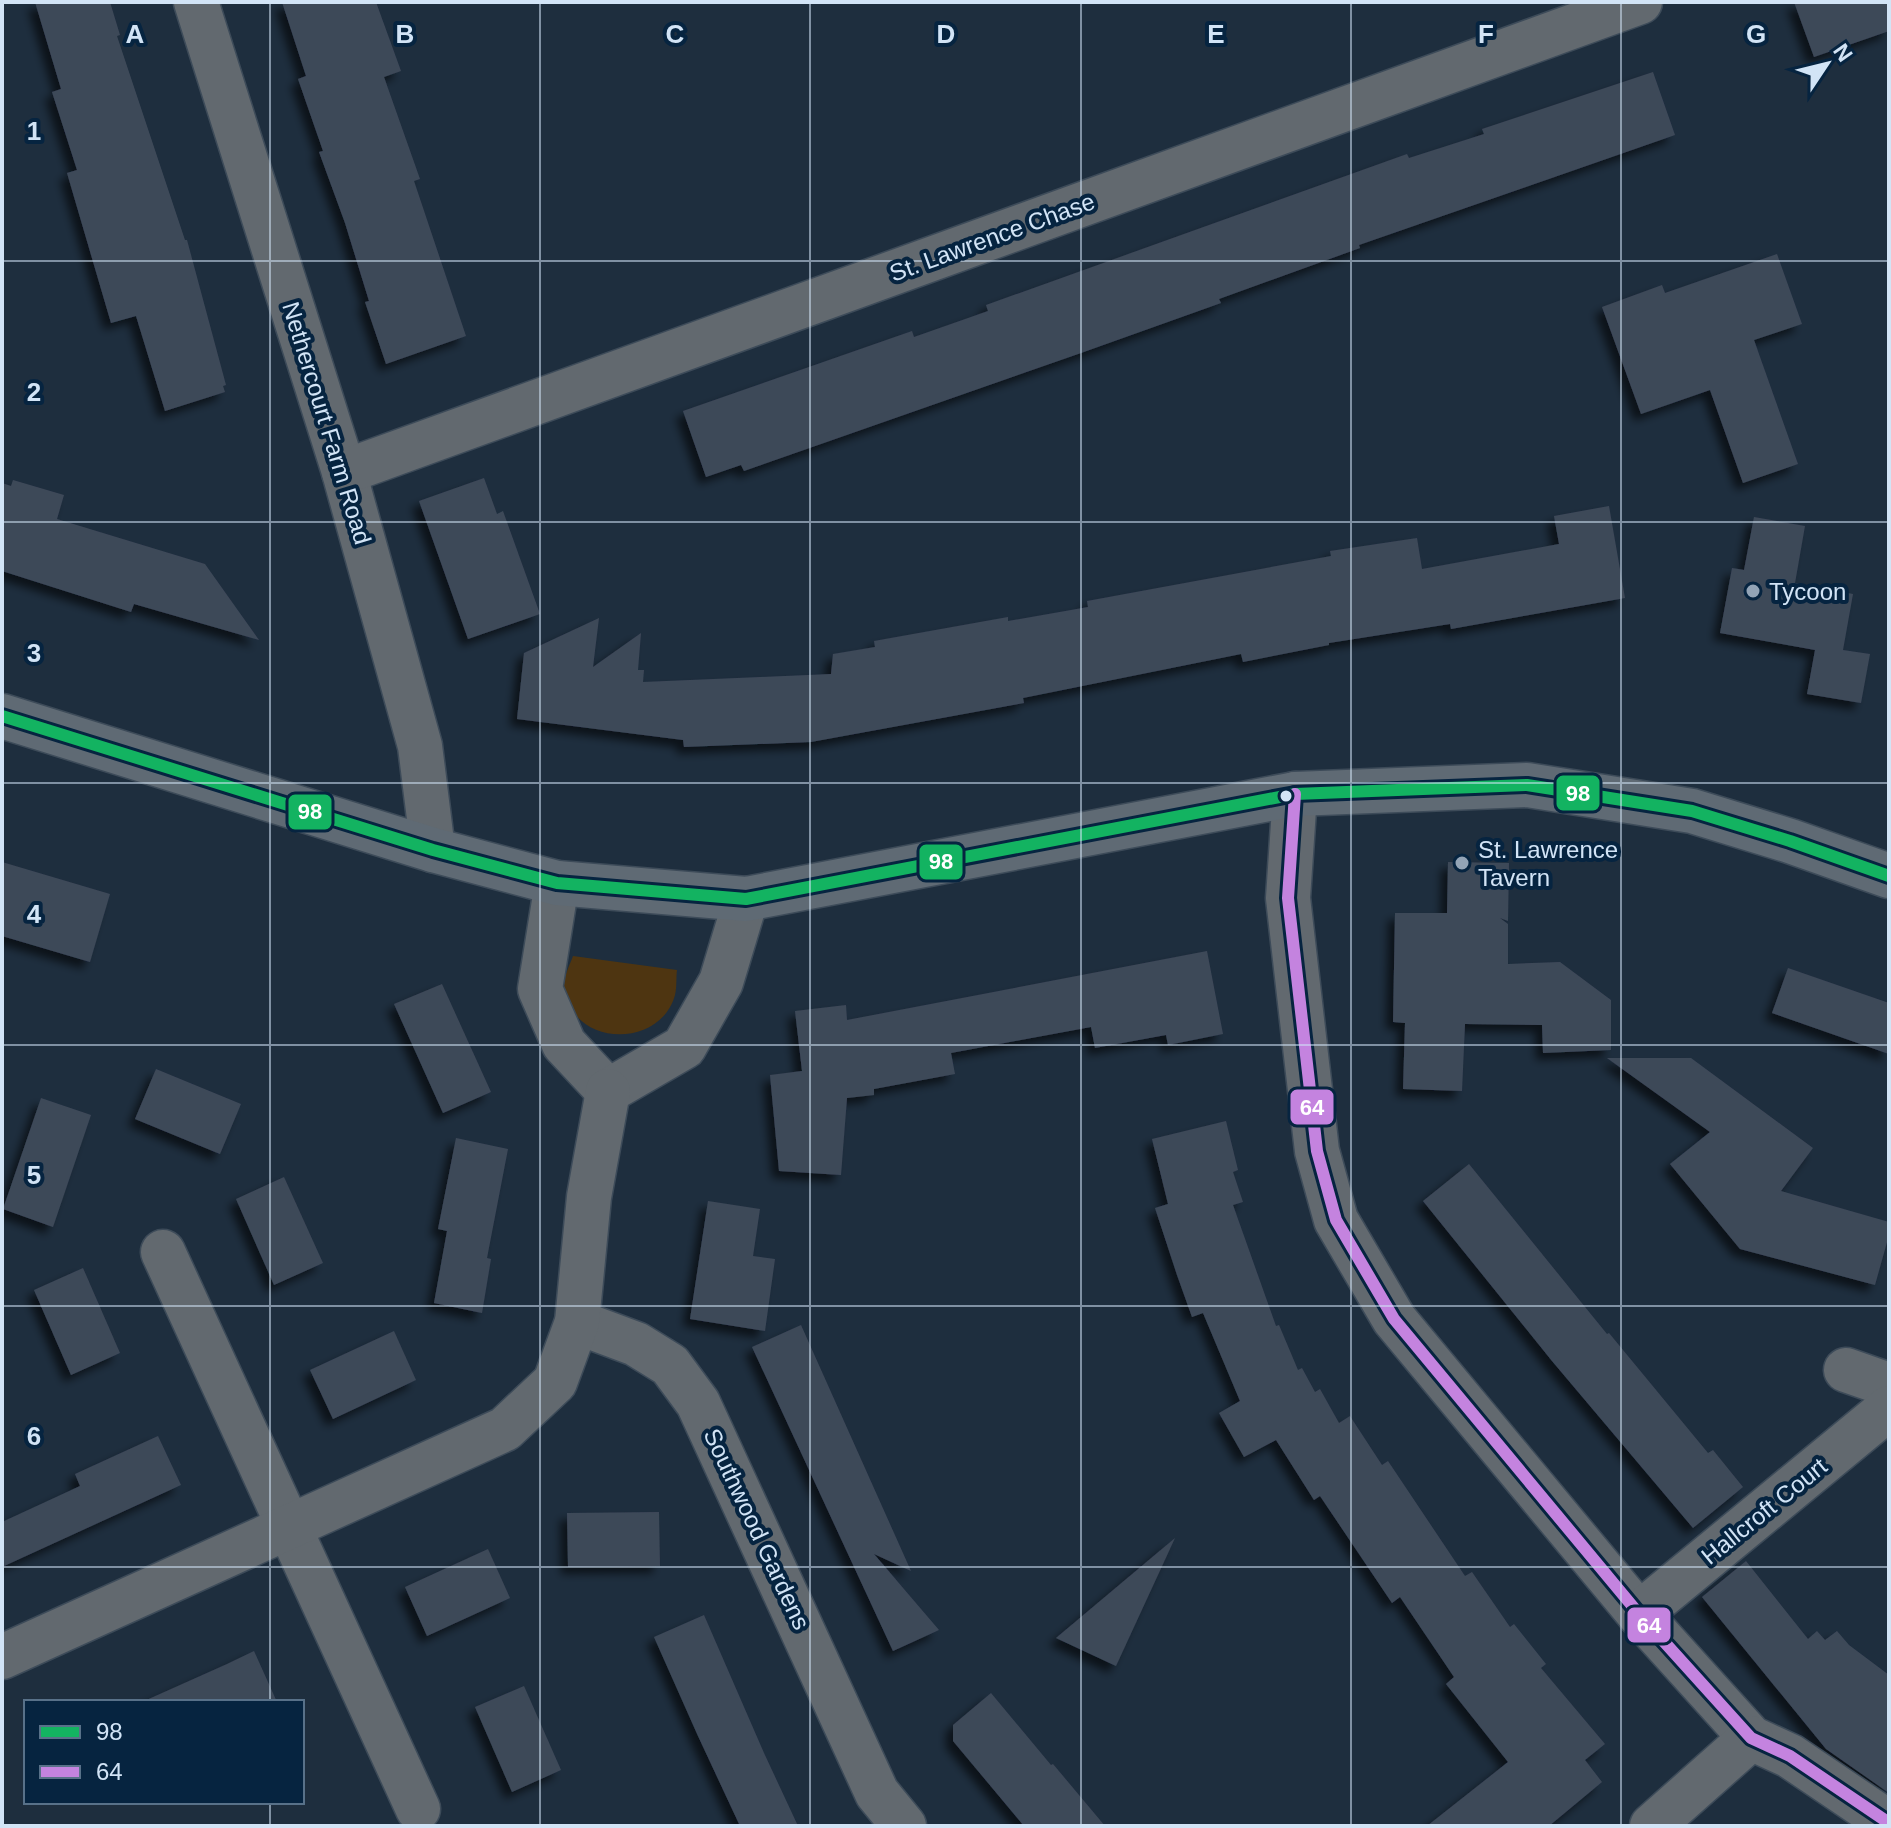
<svg xmlns="http://www.w3.org/2000/svg" width="1891" height="1828" font-family="Helvetica,sans-serif">
<style>
.green{fill:#4e3511}
.building{fill:#3e4859;filter:url(#shadow)}
.lines{fill:none;stroke-linecap:round;stroke-linejoin:round}
.minor-casing{stroke:#3d4b59;stroke-width:47}
.major-casing{stroke:#3d4b59;stroke-width:47}
.minor{stroke:#62696f;stroke-width:44}
.major{stroke:#5f6a74;stroke-width:44}
.bus-1-casing{stroke:#062440;stroke-width:18}
.bus-2-casing{stroke:#062440;stroke-width:18}
.bus-1{stroke:#13b361;stroke-width:12}
.bus-2{stroke:#c483df;stroke-width:12}
.grid{fill:none;stroke:#d2e4f6;stroke-width:2;stroke-opacity:0.55}
.poi-dot{fill:#93a4b6;stroke:#062440;stroke-width:3}
.bus-dot{fill:#d2e4f6;stroke:#062440;stroke-width:3}
.labels{text-anchor:middle;dominant-baseline:central;stroke-width:8;stroke-linejoin:round;paint-order:stroke}
.street-label{font-size:24px;fill:#d2e4f6;stroke:#062440}
.poi-label{font-size:24px;fill:#d2e4f6;stroke:#062440;text-anchor:start}
.grid-label{font-size:26px;text-anchor:middle;font-weight:bold;fill:#d2e4f6;stroke:#062440;stroke-width:8;stroke-linejoin:round;paint-order:stroke}
.line-badge{stroke:#062440;stroke-width:3}
.badge-label{font-size:22px;text-anchor:middle;font-weight:bold;fill:#fff}
</style>
<defs>
<filter id="shadow"><feDropShadow dx="-7" dy="7" stdDeviation="4" flood-color="#0009"/></filter>
</defs>
<rect width="100%" height="100%" fill="#1e2e3e"/>
<path class="green" d="M573,956l104,14c-1,7 0,17 -2,25 -15,55 -106,53 -111,-10 0,-9 6,-21 9,-29z"/>
<g class="building">
<polygon points="35,2 110,2 120,35 117,36 185,240 187,240 226,385 223,386 225,392 165,411 136,316 111,323 67,173 77,170 52,92 61,89"/>
<polygon points="282,2 376,2 401,71 384,77 420,179 414,181 466,336 386,364 365,302 369,301 345,223 319,152 323,151 298,79 306,76"/>
<polygon points="1794,2 1889,2 1889,31 1814,57"/>
<polygon points="1653,72 1675,135 1359,245 1360,248 1219,299 1221,303 1081,353 744,471 741,465 706,477 683,411 912,331 914,337 988,311 986,305 1407,154 1409,158 1484,134 1482,129"/>
<polygon points="1777,254 1802,324 1754,340 1798,464 1743,483 1710,390 1641,414 1602,307 1662,285 1665,293"/>
<polygon points="484,478 497,514 503,511 540,614 468,639 419,501"/>
<polygon points="13,480 64,495 57,519 205,564 259,640 134,604 131,612 2,571 2,483 11,486"/>
<polygon points="1609,506 1625,598 1451,629 1450,624 1329,643 1329,645 1243,662 1241,654 1023,698 1024,703 811,742 684,747 683,740 517,719 524,653 599,618 593,667 641,633 638,670 644,670 643,682 831,674 833,654 875,647 874,641 1008,617 1008,621 1088,607 1087,601 1331,556 1330,551 1417,538 1422,569 1559,544 1554,516"/>
<polygon points="1754,517 1805,526 1795,583 1853,594 1843,650 1870,654 1861,703 1807,694 1815,650 1720,633 1732,568 1744,570"/>
<polygon points="2,862 110,894 90,962 2,936"/>
<polygon points="1448,862 1509,863 1508,921 1500,918 1508,924 1508,964 1560,962 1611,1000 1611,1050 1543,1053 1542,1025 1465,1024 1462,1091 1403,1089 1405,1023 1393,1022 1395,913 1447,913"/>
<polygon points="1207,951 1223,1034 1168,1045 1166,1035 1095,1048 1091,1027 951,1053 955,1074 874,1089 874,1095 847,1098 841,1175 779,1171 770,1075 802,1071 795,1011 846,1005 847,1020"/>
<polygon points="1788,968 1889,1003 1889,1054 1772,1013"/>
<polygon points="442,984 491,1092 443,1113 394,1004"/>
<polygon points="1607,1058 1691,1058 1813,1148 1781,1191 1889,1222 1889,1235 1875,1285 1740,1249 1670,1164 1710,1132"/>
<polygon points="156,1069 241,1104 220,1154 135,1119"/>
<polygon points="41,1098 91,1115 53,1227 3,1209"/>
<polygon points="1226,1121 1238,1170 1233,1172 1243,1202 1233,1205 1276,1326 1279,1325 1298,1370 1302,1368 1315,1392 1320,1389 1339,1423 1350,1416 1382,1465 1388,1461 1465,1576 1472,1572 1510,1627 1514,1624 1546,1664 1541,1668 1605,1744 1585,1760 1602,1782 1549,1826 1427,1826 1508,1762 1446,1684 1454,1677 1400,1597 1392,1603 1320,1496 1314,1500 1276,1440 1244,1457 1219,1413 1240,1401 1203,1313 1192,1317 1177,1275 1155,1208 1168,1204 1152,1139"/>
<polygon points="456,1138 508,1149 487,1258 491,1259 482,1313 434,1303 447,1231 438,1229"/>
<polygon points="1469,1164 1607,1334 1609,1333 1708,1453 1713,1450 1743,1487 1693,1528 1552,1361 1423,1201"/>
<polygon points="284,1177 323,1263 274,1285 236,1199"/>
<polygon points="708,1201 760,1209 753,1256 775,1259 765,1331 690,1319"/>
<polygon points="83,1268 120,1353 71,1375 34,1290"/>
<polygon points="801,1325 911,1571 874,1554 939,1630 893,1651 752,1347"/>
<polygon points="394,1331 416,1380 333,1419 310,1370"/>
<polygon points="158,1436 181,1485 2,1567 2,1522 80,1486 75,1474"/>
<polygon points="659,1512 660,1566 568,1567 567,1513"/>
<polygon points="1175,1538 1116,1666 1056,1638"/>
<polygon points="488,1549 510,1598 427,1636 405,1587"/>
<polygon points="1746,1561 1808,1639 1817,1631 1825,1640 1837,1631 1849,1645 1889,1675 1889,1793 1826,1749 1702,1597"/>
<polygon points="704,1615 764,1753 798,1826 740,1826 698,1736 654,1637"/>
<polygon points="254,1651 277,1702 142,1702 227,1664"/>
<polygon points="524,1686 561,1770 512,1792 475,1707"/>
<polygon points="991,1693 1051,1765 1053,1764 1105,1826 1024,1826 953,1741 953,1725"/>
</g>
<g class="lines">
<g class="minor-casing">
<g id="minor">
<polyline points="196,2 344,472 420,746 433,850"/>
<polyline points="344,472 1640,2"/>
<polyline points="1295,794 1288,898 1317,1151 1336,1220 1394,1319 1639,1614 1751,1738 1790,1756 1889,1823"/>
<polyline points="557,883 540,989 564,1044 608,1091"/>
<polyline points="608,1091 684,1047 721,982 746,899"/>
<polyline points="163,1252 418,1809"/>
<polyline points="577,1322 636,1344 670,1365 698,1403 877,1793 904,1826"/>
<polyline points="1846,1370 1889,1385"/>
<polyline points="1639,1614 1889,1408"/>
<polyline points="2,1657 505,1429 555,1382 577,1322 589,1197 608,1091"/>
<polyline points="1652,1826 1751,1738"/>
</g>
</g>
<g class="major-casing">
<polyline id="major" points="2,716 433,850 557,883 746,899 1295,794 1527,785 1692,811 1790,841 1889,876"/>
</g>
<use href="#minor" class="minor"/>
<use href="#major" class="major"/>
<g class="bus-1-casing">
<polyline id="bus-1" points="2,716 433,850 557,883 746,899 1295,794 1527,785 1692,811 1790,841 1889,876"/>
</g>
<g class="bus-2-casing">
<polyline id="bus-2" points="1295,794 1288,898 1317,1151 1336,1220 1394,1319 1639,1614 1751,1738 1790,1756 1889,1823"/>
</g>
<use href="#bus-1" class="bus-1"/>
<use href="#bus-2" class="bus-2"/>
</g>
<path class="grid" d="M270,2v1700M540,2v1824M810,2v1824M1081,2v1824M1351,2v1824M1621,2v1824M2,261h1887M2,522h1887M2,783h1887M2,1045h1887M2,1306h1887M2,1567h1887M270,1802v24"/>
<g class="poi-dot">
<circle cx="1753" cy="591" r="8"/>
<circle cx="1462" cy="863" r="8"/>
</g>
<circle class="bus-dot" cx="1286" cy="796" r="7"/>
<g class="labels">
<g class="street-label">
<text transform="translate(992 237) rotate(-20)">St. Lawrence Chase</text>
<text transform="translate(327 423) rotate(73)">Nethercourt Farm Road</text>
<text transform="translate(1764 1511) rotate(-39)">Hallcroft Court</text>
<text transform="translate(757 1529) rotate(65)">Southwood Gardens</text>
</g>
<g class="poi-label">
<text x="1769" y="591">Tycoon</text>
<text x="1478" y="849">St. Lawrence<tspan x="1478" dy="28">Tavern</tspan></text>
</g>
</g>
<g class="grid-label">
<text x="135" y="43">A</text>
<text x="405" y="43">B</text>
<text x="675" y="43">C</text>
<text x="946" y="43">D</text>
<text x="1216" y="43">E</text>
<text x="1486" y="43">F</text>
<text x="1756" y="43">G</text>
<text x="34" y="140">1</text>
<text x="34" y="401">2</text>
<text x="34" y="662">3</text>
<text x="34" y="923">4</text>
<text x="34" y="1184">5</text>
<text x="34" y="1445">6</text>
</g>
<g class="line-badge">
<rect x="1555" y="774" width="46" height="38" rx="8" fill="#13b361"/>
<rect x="287" y="793" width="46" height="38" rx="8" fill="#13b361"/>
<rect x="918" y="843" width="46" height="38" rx="8" fill="#13b361"/>
<rect x="1289" y="1088" width="46" height="38" rx="8" fill="#c483df"/>
<rect x="1626" y="1606" width="46" height="38" rx="8" fill="#c483df"/>
</g>
<g class="badge-label">
<text x="1578" y="801">98</text>
<text x="310" y="819">98</text>
<text x="941" y="869">98</text>
<text x="1312" y="1115">64</text>
<text x="1649" y="1633">64</text>
</g>
<rect width="1891" height="1828" fill="none" stroke="#d2e4f6" stroke-width="8"/>
<rect x="24" y="1700" width="280" height="104" fill="#062440" stroke="#587189" stroke-width="2"/>
<rect x="40" y="1726" width="40" height="12" fill="#13b361" stroke="#587189" stroke-width="2"/>
<text x="96" y="1740" font-size="24" fill="#d2e4f6">98</text>
<rect x="40" y="1766" width="40" height="12" fill="#c483df" stroke="#587189" stroke-width="2"/>
<text x="96" y="1780" font-size="24" fill="#d2e4f6">64</text>
<g transform="translate(1827 64) rotate(55)" stroke="#062440" stroke-width="6" paint-order="stroke">
<path d="M0-6L14 30L0 20L-14 30Z" fill="#d2e4f6"/>
<text y="-12" font-size="22" font-weight="bold" text-anchor="middle" fill="#d2e4f6">N</text>
</g>
</svg>
